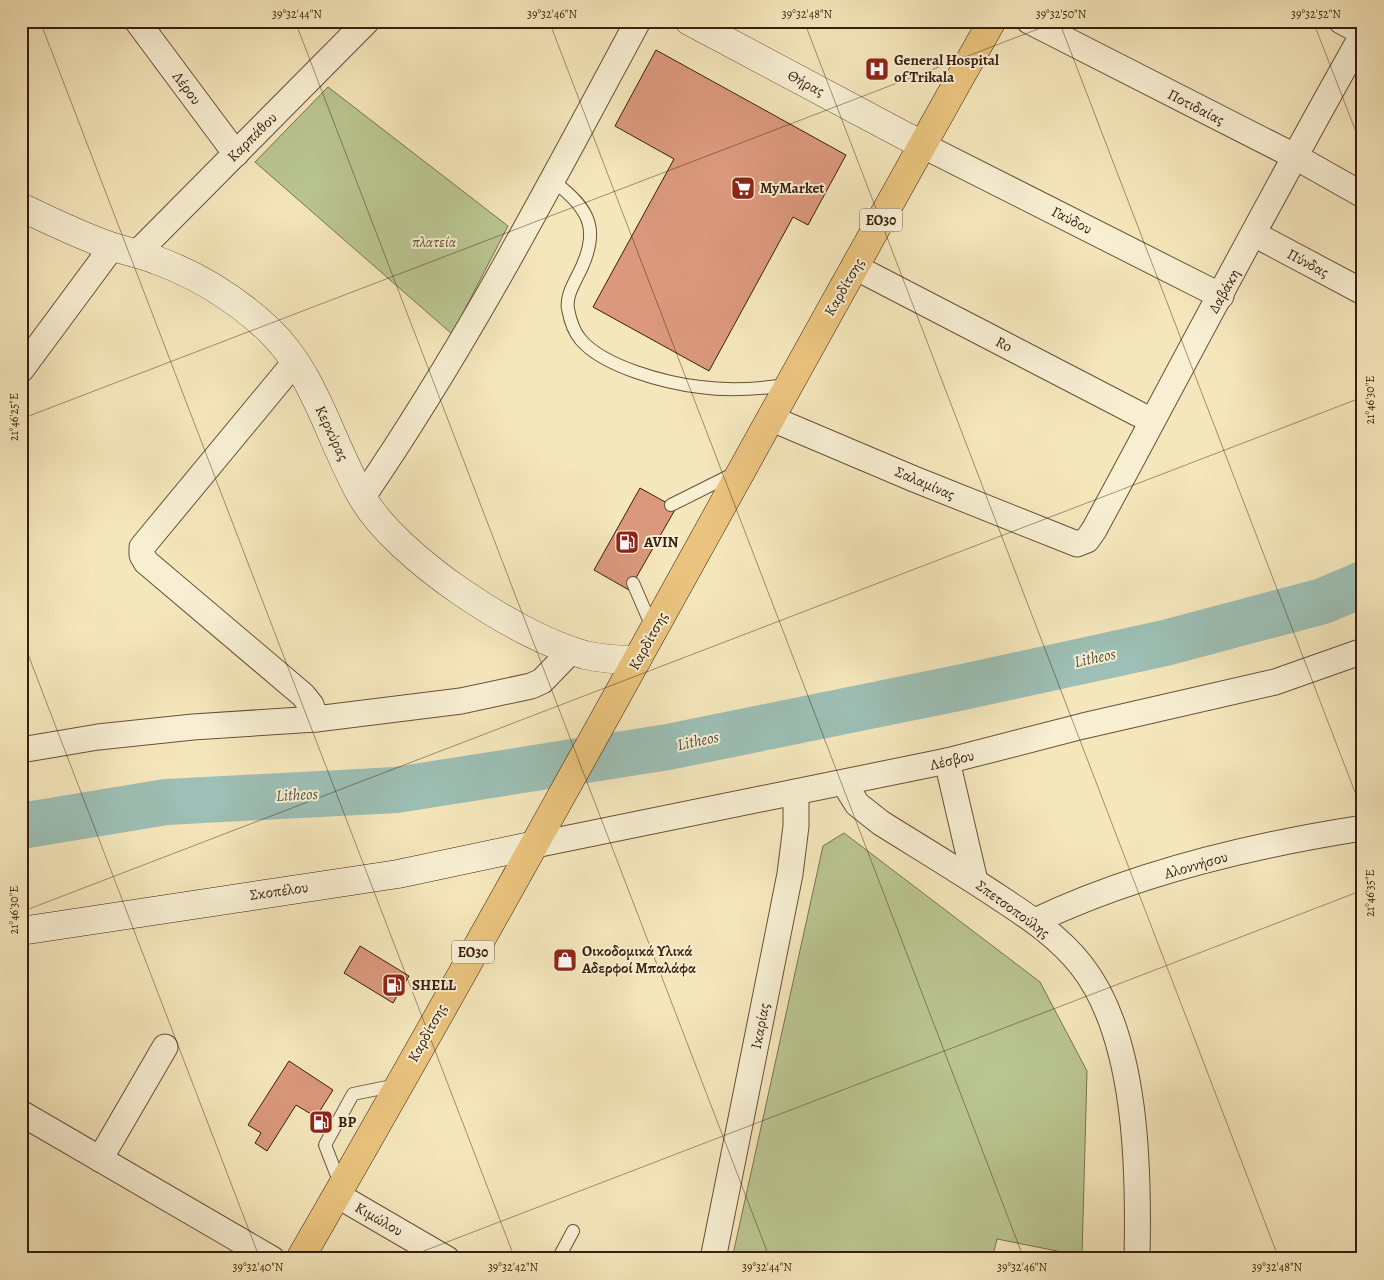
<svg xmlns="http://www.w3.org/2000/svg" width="1384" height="1280" font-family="Alegreya,serif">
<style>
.green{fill:#bac692;stroke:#7a7250}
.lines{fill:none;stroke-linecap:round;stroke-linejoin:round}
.river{stroke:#9dbfb5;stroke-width:46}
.building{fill:#db987c;stroke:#391e0d}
.service-casing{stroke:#685039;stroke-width:14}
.minor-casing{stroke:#685039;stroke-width:27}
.tertiary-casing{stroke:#685039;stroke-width:29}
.secondary-casing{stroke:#391e0d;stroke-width:29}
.primary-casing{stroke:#391e0d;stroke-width:29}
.service{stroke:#f8efd3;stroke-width:12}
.minor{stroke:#f8efd3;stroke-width:25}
.tertiary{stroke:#f8efd3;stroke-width:28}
.secondary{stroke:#f8efd3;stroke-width:28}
.primary{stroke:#eac47e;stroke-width:28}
.ticks{fill:none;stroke:#391e0d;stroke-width:1;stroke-opacity:0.45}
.labels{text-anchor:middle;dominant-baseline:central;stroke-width:4;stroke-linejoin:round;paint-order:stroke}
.shield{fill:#f8efd3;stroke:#725d48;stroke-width:1}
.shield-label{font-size:14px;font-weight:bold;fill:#391e0d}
.poi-label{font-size:15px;font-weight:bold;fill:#391e0d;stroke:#f8efd3;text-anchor:start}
.street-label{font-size:15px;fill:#391e0d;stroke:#f8efd3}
.park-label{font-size:15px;font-style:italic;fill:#605035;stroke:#f8efd3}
.water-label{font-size:16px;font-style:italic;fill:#574e3f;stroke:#f8efd3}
.neatline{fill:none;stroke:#391e0d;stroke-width:2}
.ticks-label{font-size:12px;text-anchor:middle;fill:#391e0d}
</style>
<rect width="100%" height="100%" fill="#f5e7bc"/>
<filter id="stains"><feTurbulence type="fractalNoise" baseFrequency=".004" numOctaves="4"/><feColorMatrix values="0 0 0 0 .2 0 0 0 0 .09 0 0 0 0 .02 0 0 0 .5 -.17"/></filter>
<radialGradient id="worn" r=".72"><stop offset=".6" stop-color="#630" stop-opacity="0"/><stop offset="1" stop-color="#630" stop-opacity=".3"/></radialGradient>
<g class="green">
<polygon points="328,87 508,226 452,334 255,162"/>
<polygon points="844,833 1040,982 1087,1071 1082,1256 997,1239 992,1259 732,1259 823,846"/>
</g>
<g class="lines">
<polyline class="river" points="21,826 166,802 396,790 668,747 963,687 1165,643 1323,601 1363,584"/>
</g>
<g class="building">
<polygon points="656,50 846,155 808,225 793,217 709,371 593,307 674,159 615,126"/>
<polygon points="640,488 676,508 629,590 594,570"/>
<polygon points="360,946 409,976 393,1003 344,973"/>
<polygon points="289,1061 333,1090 316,1117 296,1105 267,1151 255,1143 261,1133 248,1125"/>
</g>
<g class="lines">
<g class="service-casing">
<g id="service">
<path d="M553,181c39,29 48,51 24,96 -5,10 -11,21 -9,32 2,11 6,23 13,31 23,27 85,43 119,47 28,4 59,2 87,-2"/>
<polyline points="671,505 735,473"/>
<polyline points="633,583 653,629"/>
<polyline points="341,1186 325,1145 353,1094 397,1085"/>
<polyline points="558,1259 573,1231"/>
</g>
</g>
<g class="minor-casing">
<g id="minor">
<polyline points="137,21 236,154"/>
<polyline points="1029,21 1294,156 1363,195"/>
<polyline points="1341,21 1363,33"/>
<polyline points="922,145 1221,296"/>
<polyline points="1254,234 1363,292"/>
<polyline points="137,253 367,21"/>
<polyline points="855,267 1152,421"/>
<polyline points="295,362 142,547 142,555 146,562 303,695 311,705 316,719"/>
<polyline points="21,370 112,247"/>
<path d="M770,418l144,61 163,65 10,-4 7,-10c89,-165 176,-332 269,-496"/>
<path d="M362,498c104,-152 189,-315 276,-477"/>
<polyline points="21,750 98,737 193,727 316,719 461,701 531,686 542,681 571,651"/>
<polyline points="947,761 975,881"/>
<path d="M844,783l13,21 24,19c40,25 80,49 119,75 29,19 59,39 81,67 57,72 58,207 56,294"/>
<polyline points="535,845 947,761 1083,726 1275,682 1363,651"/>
<path d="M1035,921c101,-48 218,-76 328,-93"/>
<polyline points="21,1113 272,1259"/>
<polyline points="100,1159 165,1047"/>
<polyline points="337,1195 447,1259"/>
<polyline points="713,1259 790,874 796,826 796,792"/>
</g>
</g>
<g class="tertiary-casing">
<g id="tertiary">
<polyline points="689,21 922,145"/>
<path d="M21,207c29,14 58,28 89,39 15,5 31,8 46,14 41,15 80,39 112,69 48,45 62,113 94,168 35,61 156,140 223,158 17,4 35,5 52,5"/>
</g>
</g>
<g class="secondary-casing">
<polyline id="secondary" points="21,931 398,874 535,845"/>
</g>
<g class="primary-casing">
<path id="primary" d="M300,1259c236,-410 460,-826 692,-1238"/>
</g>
<use href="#service" class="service"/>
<use href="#minor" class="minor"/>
<use href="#tertiary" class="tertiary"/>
<use href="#secondary" class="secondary"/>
<use href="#primary" class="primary"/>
</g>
<path class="ticks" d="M40,21l475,1238M295,21l475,1238M549,21l475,1238M804,21l475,1238M1059,21l304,792M1313,21l50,129M21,419l1038,-398M21,636l239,623M21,912l1342,-515M403,1259l960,-369"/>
<defs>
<g id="hospital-square" transform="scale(1.25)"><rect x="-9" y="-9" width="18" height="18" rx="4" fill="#8f2418" stroke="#f8efd3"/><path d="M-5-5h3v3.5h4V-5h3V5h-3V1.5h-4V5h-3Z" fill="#fff"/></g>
<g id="supermarket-square" transform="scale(1.25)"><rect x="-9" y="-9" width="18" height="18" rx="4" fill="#8f2418" stroke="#f8efd3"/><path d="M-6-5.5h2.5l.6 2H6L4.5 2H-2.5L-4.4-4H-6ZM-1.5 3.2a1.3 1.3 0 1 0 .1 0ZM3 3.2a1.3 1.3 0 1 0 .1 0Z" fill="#fff"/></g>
<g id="fuel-square" transform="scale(1.25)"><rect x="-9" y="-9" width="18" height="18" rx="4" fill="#8f2418" stroke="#f8efd3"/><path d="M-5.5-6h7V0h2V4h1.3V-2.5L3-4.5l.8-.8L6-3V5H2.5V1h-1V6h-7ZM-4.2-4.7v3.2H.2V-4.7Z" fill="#fff"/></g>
<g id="shop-square" transform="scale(1.25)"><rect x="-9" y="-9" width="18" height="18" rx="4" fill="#8f2418" stroke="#f8efd3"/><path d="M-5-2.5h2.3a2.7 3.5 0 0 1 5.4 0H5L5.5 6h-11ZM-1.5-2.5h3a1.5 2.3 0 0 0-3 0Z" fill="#fff"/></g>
</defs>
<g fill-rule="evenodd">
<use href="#hospital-square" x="877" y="69"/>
<use href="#supermarket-square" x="743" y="188"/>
<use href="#fuel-square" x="627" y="542"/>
<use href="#shop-square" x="565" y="960"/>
<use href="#fuel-square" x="394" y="985"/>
<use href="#fuel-square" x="321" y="1122"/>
</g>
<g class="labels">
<g class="shield">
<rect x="860" y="208.5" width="42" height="23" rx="4"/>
<rect x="452" y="940.5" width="42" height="23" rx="4"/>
</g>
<g class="shield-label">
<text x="881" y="220">ΕΟ30</text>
<text x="473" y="952">ΕΟ30</text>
</g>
<g class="poi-label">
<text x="894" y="60">General Hospital<tspan x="894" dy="17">of Trikala</tspan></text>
<text x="760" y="188">MyMarket</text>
<text x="644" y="542">AVIN</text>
<text x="582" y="951">Οικοδομικά Υλικά<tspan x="582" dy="17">Αδερφοί Μπαλάφα</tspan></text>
<text x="412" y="985">SHELL</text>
<text x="338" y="1122">BP</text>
</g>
<g class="street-label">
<text transform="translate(806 83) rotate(28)">Θήρας</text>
<text transform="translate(187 88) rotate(53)">Λέρου</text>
<text transform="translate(1196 107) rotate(27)">Ποτιδαίας</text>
<text transform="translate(252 137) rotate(-45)">Καρπάθου</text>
<text transform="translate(1072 220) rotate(27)">Γαύδου</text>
<text transform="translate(1308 263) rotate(28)">Πύνδας</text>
<text transform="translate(844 287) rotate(-60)">Καρδίτσης</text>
<text transform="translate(1224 291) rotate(-61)">Δαβάκη</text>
<text transform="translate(1004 344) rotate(27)">Ro</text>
<text transform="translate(332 433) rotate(65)">Κερκύρας</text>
<text transform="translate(925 483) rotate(23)">Σαλαμίνας</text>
<text transform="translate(648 641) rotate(-61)">Καρδίτσης</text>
<text transform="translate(952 760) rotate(-13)">Λέσβου</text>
<text transform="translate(1196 865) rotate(-16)">Αλοννήσου</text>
<text transform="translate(279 891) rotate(-8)">Σκοπέλου</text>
<text transform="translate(1013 909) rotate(36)">Σπετσοπούλης</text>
<text transform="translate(760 1026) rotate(-79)">Ικαρίας</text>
<text transform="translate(427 1033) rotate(-61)">Καρδίτσης</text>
<text transform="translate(379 1219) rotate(30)">Κιμώλου</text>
</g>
<g class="park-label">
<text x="434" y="242">πλατεία</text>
</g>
<g class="water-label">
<text transform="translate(1095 658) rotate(-12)">Litheos</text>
<text transform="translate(698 741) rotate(-12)">Litheos</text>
<text transform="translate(297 795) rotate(-3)">Litheos</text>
</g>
</g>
<rect width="1384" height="1280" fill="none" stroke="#f5e7bc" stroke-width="55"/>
<rect x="28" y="28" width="1328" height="1224" class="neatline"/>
<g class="ticks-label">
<text x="297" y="18">39°32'44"N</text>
<text x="552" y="18">39°32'46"N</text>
<text x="807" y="18">39°32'48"N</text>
<text x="1061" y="18">39°32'50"N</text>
<text x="1316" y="18">39°32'52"N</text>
<text transform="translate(1370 400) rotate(-90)" y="4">21°46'30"E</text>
<text transform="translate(14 417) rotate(-90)" y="4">21°46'25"E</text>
<text transform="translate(1370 893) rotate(-90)" y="4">21°46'35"E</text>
<text transform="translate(14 910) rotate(-90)" y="4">21°46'30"E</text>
<text x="258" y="1271">39°32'40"N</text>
<text x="513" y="1271">39°32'42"N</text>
<text x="767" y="1271">39°32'44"N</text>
<text x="1022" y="1271">39°32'46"N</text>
<text x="1277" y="1271">39°32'48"N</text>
</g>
<rect width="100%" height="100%" filter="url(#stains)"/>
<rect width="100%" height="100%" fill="url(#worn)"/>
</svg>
